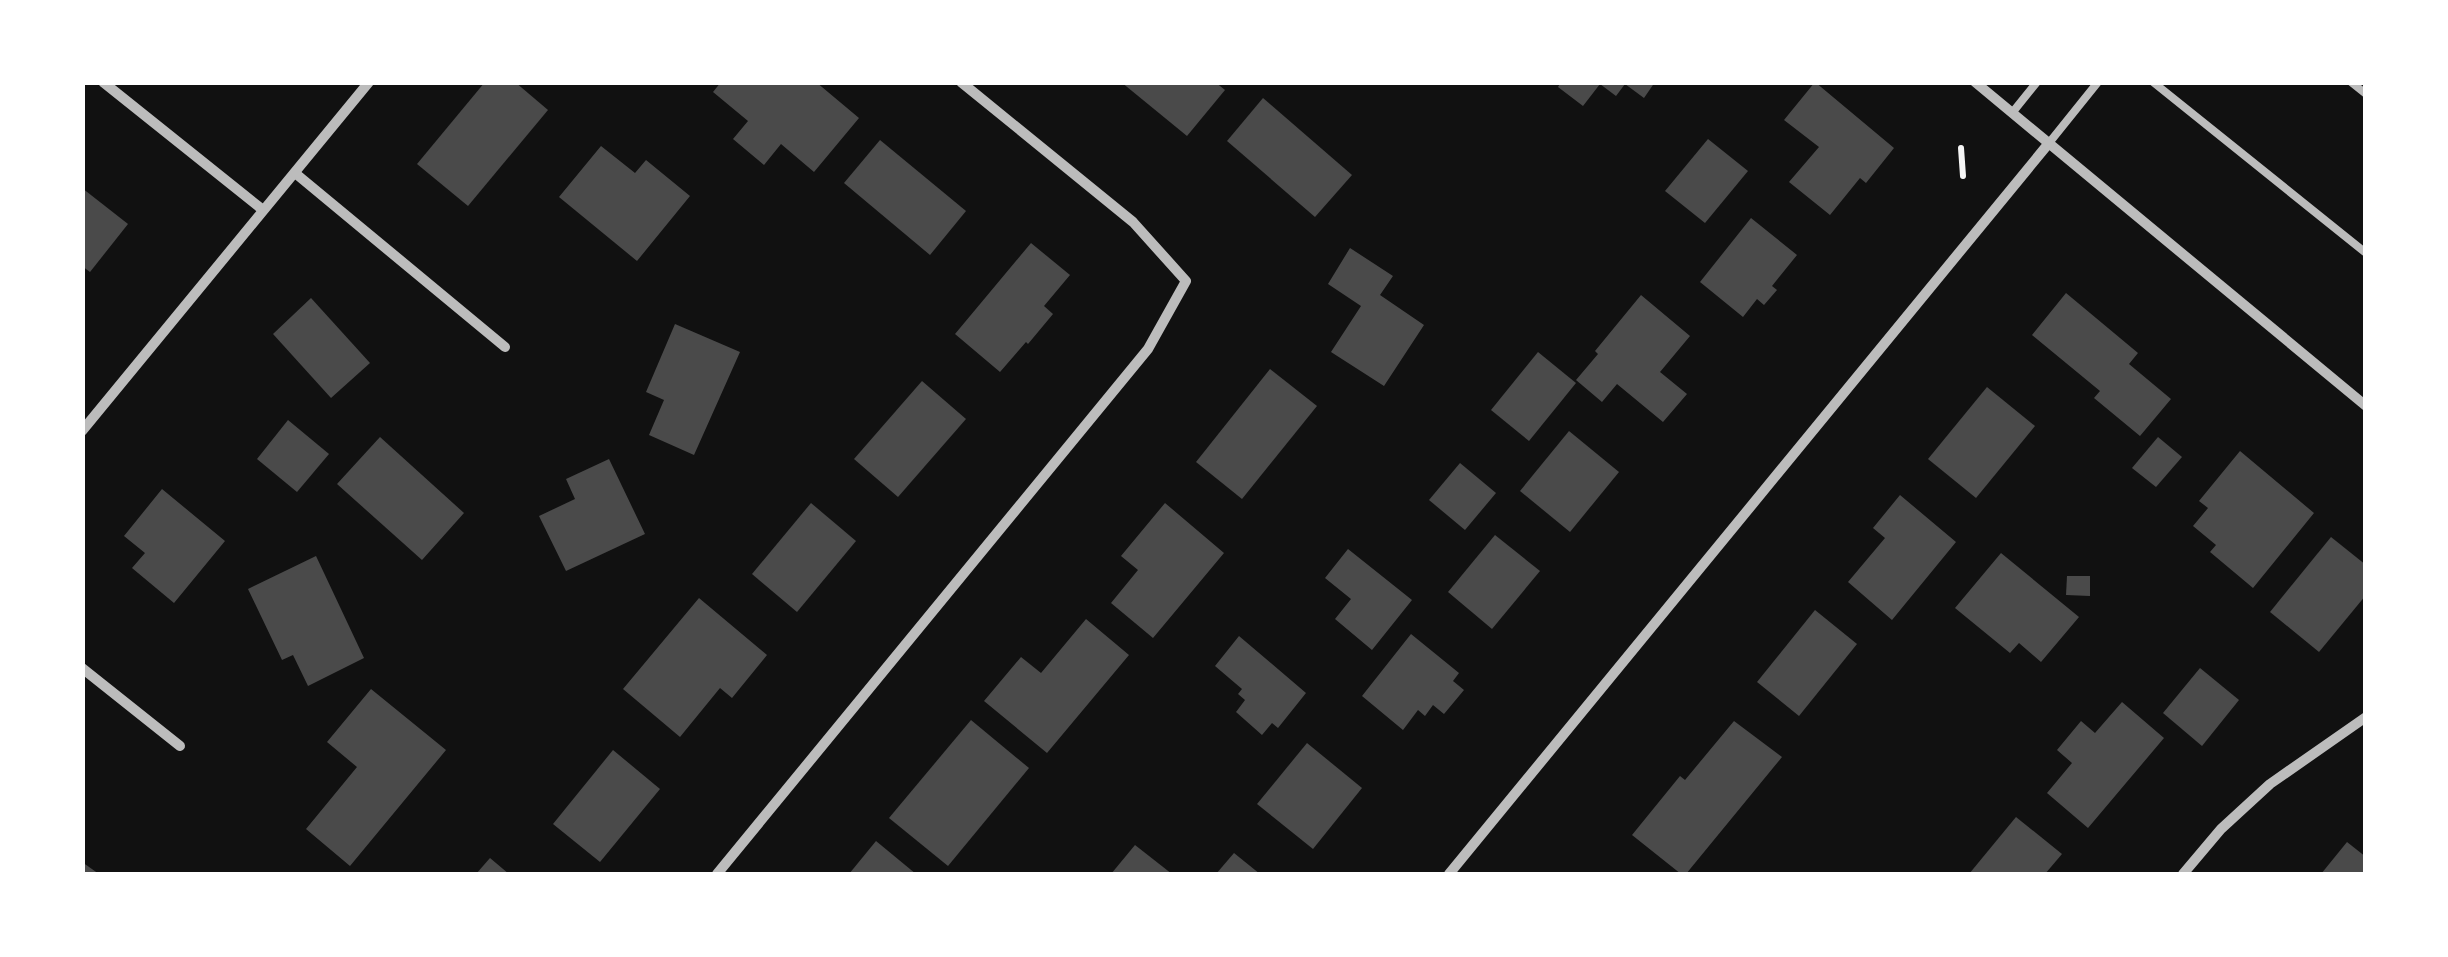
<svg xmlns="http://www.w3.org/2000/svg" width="2448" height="957" font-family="'PT Sans',sans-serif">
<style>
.building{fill:#4a4a4a}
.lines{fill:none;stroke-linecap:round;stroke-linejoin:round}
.path{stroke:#f5f5f5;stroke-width:6}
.service{stroke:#bcbcbc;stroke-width:8}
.minor{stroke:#bcbcbc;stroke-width:10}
</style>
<rect width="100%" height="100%" fill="#111"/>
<g class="building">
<polygon points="485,82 515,82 548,110 468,206 417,164"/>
<polygon points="721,82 816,82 859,118 814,172 781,144 764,165 733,139 748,121 713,92"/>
<polygon points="1121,82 1215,82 1225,90 1187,136"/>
<polygon points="1561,82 1655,82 1644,98 1625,84 1616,96 1600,84 1583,106 1558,87"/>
<polygon points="1815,82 1894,148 1866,183 1860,178 1830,215 1789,182 1819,147 1784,120"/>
<polygon points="1263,98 1352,175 1315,217 1227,141"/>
<polygon points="1708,139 1748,171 1705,223 1665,191"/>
<polygon points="880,140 966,211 930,255 844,183"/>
<polygon points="601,146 635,173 646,160 690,196 637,261 559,197"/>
<polygon points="82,188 128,224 90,272 82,266"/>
<polygon points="1751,218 1797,255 1772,286 1777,290 1764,305 1757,299 1743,317 1700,282"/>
<polygon points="1031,243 1070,275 1044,306 1053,314 1028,344 1026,342 1000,372 955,334"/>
<polygon points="1350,248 1393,276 1380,295 1424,325 1384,386 1331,352 1361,306 1328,284"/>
<polygon points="2066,293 2138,353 2129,364 2171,399 2140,436 2094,398 2100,391 2032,335"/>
<polygon points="1641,295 1690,336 1660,372 1687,394 1663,422 1617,384 1602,402 1576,380 1598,354 1595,351"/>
<polygon points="311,298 370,363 331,398 273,334"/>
<polygon points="675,324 740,352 694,455 649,435 664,400 646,392"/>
<polygon points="1538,352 1576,383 1529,441 1491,410"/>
<polygon points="1270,369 1317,406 1242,499 1196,462"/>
<polygon points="922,381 966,419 898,497 854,459"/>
<polygon points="1987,387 2035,426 1976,498 1928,459"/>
<polygon points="288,420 329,454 297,492 257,459"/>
<polygon points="1569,431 1619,472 1570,532 1520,491"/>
<polygon points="380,437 464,513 422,560 337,484"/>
<polygon points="2158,437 2182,457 2156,487 2132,468"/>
<polygon points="2240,451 2314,513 2253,588 2210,552 2216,545 2193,526 2208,508 2199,501"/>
<polygon points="609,459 645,534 566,571 539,516 575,499 566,479"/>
<polygon points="1460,463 1496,493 1465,530 1429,500"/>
<polygon points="162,489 225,541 174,603 132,568 145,553 124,536"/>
<polygon points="1900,495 1956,542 1892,620 1848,582 1885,538 1873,528"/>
<polygon points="811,503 856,541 797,612 752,574"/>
<polygon points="1165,503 1224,553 1153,638 1111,603 1138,570 1121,556"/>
<polygon points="1495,535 1540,571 1492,629 1448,592"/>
<polygon points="2331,537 2366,565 2366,595 2319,652 2270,612"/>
<polygon points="1348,549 1412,600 1372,650 1335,619 1351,599 1325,578"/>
<polygon points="2001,553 2079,617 2041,662 2019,643 2010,653 1955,608"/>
<polygon points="316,556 364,658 308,686 293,655 282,660 248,589"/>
<polygon points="2067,576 2090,576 2090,596 2066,595"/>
<polygon points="699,598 767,655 732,698 720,688 680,737 623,689"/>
<polygon points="1815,610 1857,644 1799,716 1757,682"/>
<polygon points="1086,619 1129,655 1047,753 984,701 1021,657 1041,673"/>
<polygon points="1411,634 1459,673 1453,681 1464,690 1444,714 1433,705 1425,716 1418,710 1403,730 1362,696"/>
<polygon points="1239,636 1306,693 1278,728 1272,723 1262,735 1236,712 1245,700 1238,694 1242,689 1215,666"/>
<polygon points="2200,668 2239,700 2202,746 2163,713"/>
<polygon points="371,689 446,750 350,866 306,829 357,767 327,742"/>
<polygon points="2122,702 2164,738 2088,828 2047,793 2072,763 2057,750 2081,721 2095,733"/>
<polygon points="971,720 1029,768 948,866 889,818"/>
<polygon points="1734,721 1782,757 1686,874 1681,874 1632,835 1680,776 1685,780"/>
<polygon points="1307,743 1362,788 1313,849 1257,804"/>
<polygon points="613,750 660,789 600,862 553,824"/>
<polygon points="2016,817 2062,854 2045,874 1969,874"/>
<polygon points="876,841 916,874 849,874"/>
<polygon points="2347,842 2366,857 2366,874 2321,874"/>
<polygon points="1135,845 1172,874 1111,874"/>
<polygon points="1234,853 1260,874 1216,874"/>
<polygon points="490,858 509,874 476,874"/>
<polygon points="82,862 99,874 82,874"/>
</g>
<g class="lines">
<polyline class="path" points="1961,148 1963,176"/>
<g class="service">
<polyline points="2153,82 2366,253"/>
<polyline points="2351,82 2366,94"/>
<polyline points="2012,113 2037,82"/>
<polyline points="2049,143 2098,82"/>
</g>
<g class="minor">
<polyline points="103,82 263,210"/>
<polyline points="1975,82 2366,406"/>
<polyline points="295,173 505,347"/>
<polyline points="82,431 369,82"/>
<polyline points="82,668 180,746"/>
<polyline points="717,874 1148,349 1186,281 1133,222 961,82"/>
<polyline points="1449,874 2049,143"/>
<polyline points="2183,874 2221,829 2270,784 2366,717"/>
</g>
</g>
<rect width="2448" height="957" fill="none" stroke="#ffffff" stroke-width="170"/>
</svg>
